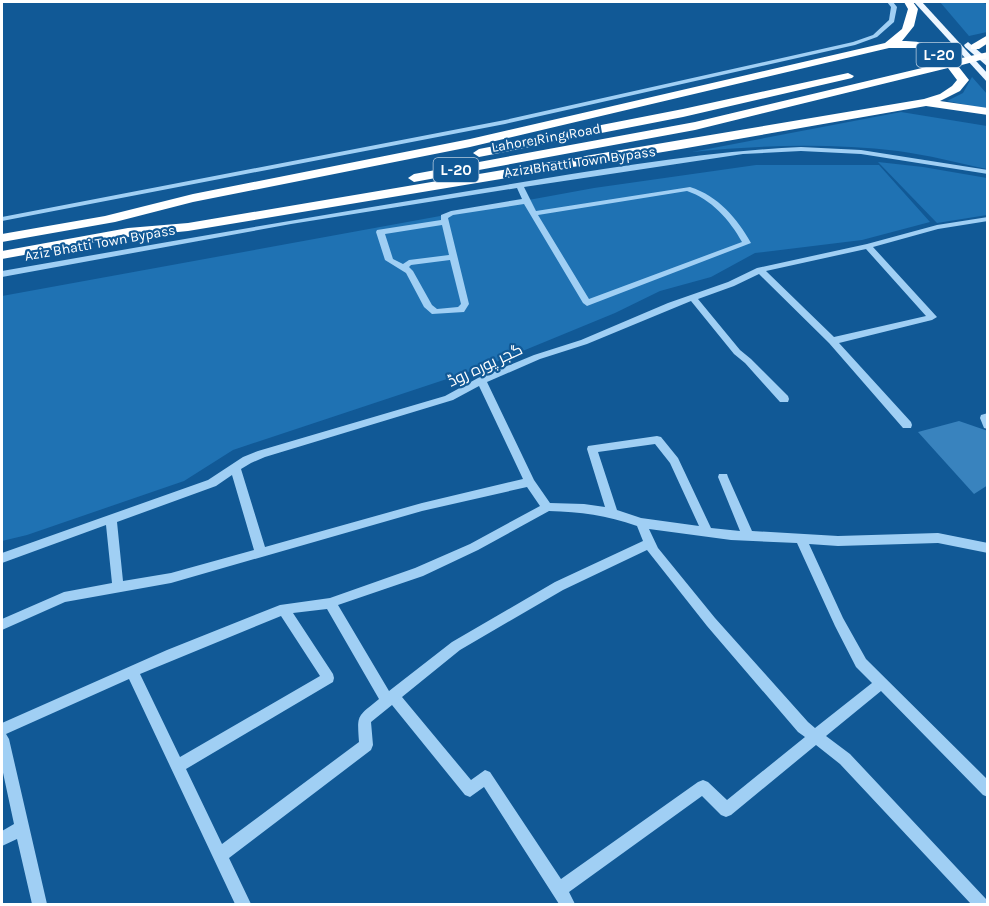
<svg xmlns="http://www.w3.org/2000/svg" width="989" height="906" font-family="Karla,Cairo,sans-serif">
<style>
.green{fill:#1f72b3}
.building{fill:#3983be}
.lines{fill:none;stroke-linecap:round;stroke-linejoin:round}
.minor{fill:#a0cff4;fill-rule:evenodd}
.major{fill:#edf6ff;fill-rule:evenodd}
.highway{fill:#fff;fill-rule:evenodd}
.labels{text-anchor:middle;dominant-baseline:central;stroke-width:4.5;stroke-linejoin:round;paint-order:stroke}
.far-street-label{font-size:14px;fill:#fff;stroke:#115996}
.shield{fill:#115996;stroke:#b8cde0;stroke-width:1.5}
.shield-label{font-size:15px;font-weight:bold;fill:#fff}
.street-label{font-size:16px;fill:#fff;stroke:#115996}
</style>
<rect width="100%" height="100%" fill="#115996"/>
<g class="green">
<polygon points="940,2 979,2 987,4 987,32 969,36"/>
<polygon points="972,77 987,94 987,109 947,101 963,93"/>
<path d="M901,112l86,14v43c-29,-6 -59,-14 -89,-18 -70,-8 -137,-6 -206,1z"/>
<polygon points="878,162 923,167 987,178 987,215 937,223"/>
<polygon points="756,165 879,165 930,222 862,240 755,253 711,277 660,291 615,313 486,366 233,450 184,481 27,535 2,541 2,296 594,188"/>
</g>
<polygon class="building" points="959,421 988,431 988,485 974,494 918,432"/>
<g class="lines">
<g class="minor">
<polygon points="887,2 893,2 897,7 894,22 877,37 855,45 505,124 2,221 2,217 505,120 853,42 873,35 889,20 891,7"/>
<path d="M801,147l60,3 127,20v4l-127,-20 -60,-3 -58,3 -219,33 12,24 154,-24c28,9 47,31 61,56l-164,63 -4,-3 -59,-99 -71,11 -5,3 21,86 -5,8 -32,2 -8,-7 -18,-34 -21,-13 -9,-28 1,-2 64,-10v-5l10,-4 71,-12 -5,-11 -226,36 -289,53v-6c160,-28 319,-56 479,-82 105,-17 214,-37 320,-42zM687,191c24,8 43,29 55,51l-153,57 -51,-84zM442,225l7,30 -40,5 -6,4 -10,-5 -8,-25zM450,260l11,44 -3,3 -21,2 -5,-4 -19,-34 -4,-4 2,-2z"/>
<path d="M988,217v4l-50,8 -65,18 64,70 -5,3 -93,23 72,79 1,3 -1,3h-8l-74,-85 -70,-69 -25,12 -36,13 42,51 11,9 37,37 1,3 -1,3h-8l-35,-39 -11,-9 -43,-53 -104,43 -47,15 -53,23 47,98 16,23 34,1 21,3 -18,-58 1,-3 69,-10 4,1 17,21 33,70 29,3 -22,-54 1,-3h8l1,3 24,54 86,5 100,-3 50,10v10l-50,-10 -100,3 -29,-2 34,74 23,41 122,121v17l-5,-2 -102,-104 -55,45 24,18 136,145 2,5h-17l-131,-140 -24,-19 -85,70 -5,2 -5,-2 -19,-19 -133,96 6,12h-16l-75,-117 -14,10 -5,-2 -73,-90 -21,17 2,23 -2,5 -142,108 22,46h-16l-106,-225 -123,55 3,5 38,165h-15l-15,-65 -15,7v-15l12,-7 -12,-56v-45l165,-73 113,-45 50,-7 85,-30 55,-24 70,-38 -13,-19 -105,24 -251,72 -106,19 -63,28v-11l62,-27 48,-9 -6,-58 -104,38v-10l206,-73 35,-23 15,-6 187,-55 33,-18 56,-23 47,-15 87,-37 60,-21 29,-14 110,-24 70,-19zM866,249l60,67 -92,21 -68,-66zM479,386l44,93 -101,24 -157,44 -24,-78 10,-6 14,-6 188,-57zM655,444l15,19 29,63 -58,-8 -24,-8 -19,-58zM232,475l22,75 -83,23 -48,8 -6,-59 99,-36zM549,511c32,1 57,4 88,15l6,15 -88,41 -103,60 -63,49 -51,-86 85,-29 55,-26zM649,529l82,11 66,3 38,83 21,41 16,16 -57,45 -7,-6 -93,-104 -57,-70zM647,550l60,76 91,106 7,5 -78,63 -19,-18 -5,-2 -5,2 -137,97 -71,-107 -5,-2 -14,10 -69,-83 58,-47 103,-60zM327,609l52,90c-22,18 -22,15 -20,43l-137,102 -36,-75 147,-87 1,-4 -1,-4 -40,-61zM281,616l39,60 -140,81 -40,-83z"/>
<polygon points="988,413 988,429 984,428 980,418 981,415"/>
</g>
<g class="major">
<polygon points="914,2 922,2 988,74 988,83"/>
<polygon points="968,42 988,59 988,67 965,47 964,45"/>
</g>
<g class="highway">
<path d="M904,2h9l5,7 -4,17 -12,15c21,0 35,4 51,19l35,-8v6l-30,8 11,14 -9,11 -20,10 48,7v7l-62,-9 -245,43 -493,82 -70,7 -116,21v-8l126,-23 60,-5 736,-124 16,-5 12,-8 5,-6 -9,-12 -253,62 -281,52 -6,-4 6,-4 281,-52 248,-59 -21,-15h-33l-419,99 -277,55 -78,20 -113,20v-8l103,-18 88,-22 277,-55 415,-96 17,-14 6,-20z"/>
<polygon points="988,35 988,43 979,49 971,49 971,45"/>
<polygon points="848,73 854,76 852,78 683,117 479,157 473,153 479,149 683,109"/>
</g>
</g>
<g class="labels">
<g class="far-street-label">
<text transform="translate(546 138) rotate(-10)">Lahore Ring Road</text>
<text transform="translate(580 162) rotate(-8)">Aziz Bhatti Town Bypass</text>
<text transform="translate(100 243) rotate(-10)">Aziz Bhatti Town Bypass</text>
</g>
<g class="shield">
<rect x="916.5" y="43" width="45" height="24" rx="4.5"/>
<rect x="433.5" y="158" width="45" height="24" rx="4.5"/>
</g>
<g class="shield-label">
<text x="939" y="55">L-20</text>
<text x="456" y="170">L-20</text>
</g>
<g class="street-label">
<text transform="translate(485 365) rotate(-25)">گجر پورہ روڈ</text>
</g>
</g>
<rect width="989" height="906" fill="none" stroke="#ffffff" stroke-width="6"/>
</svg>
